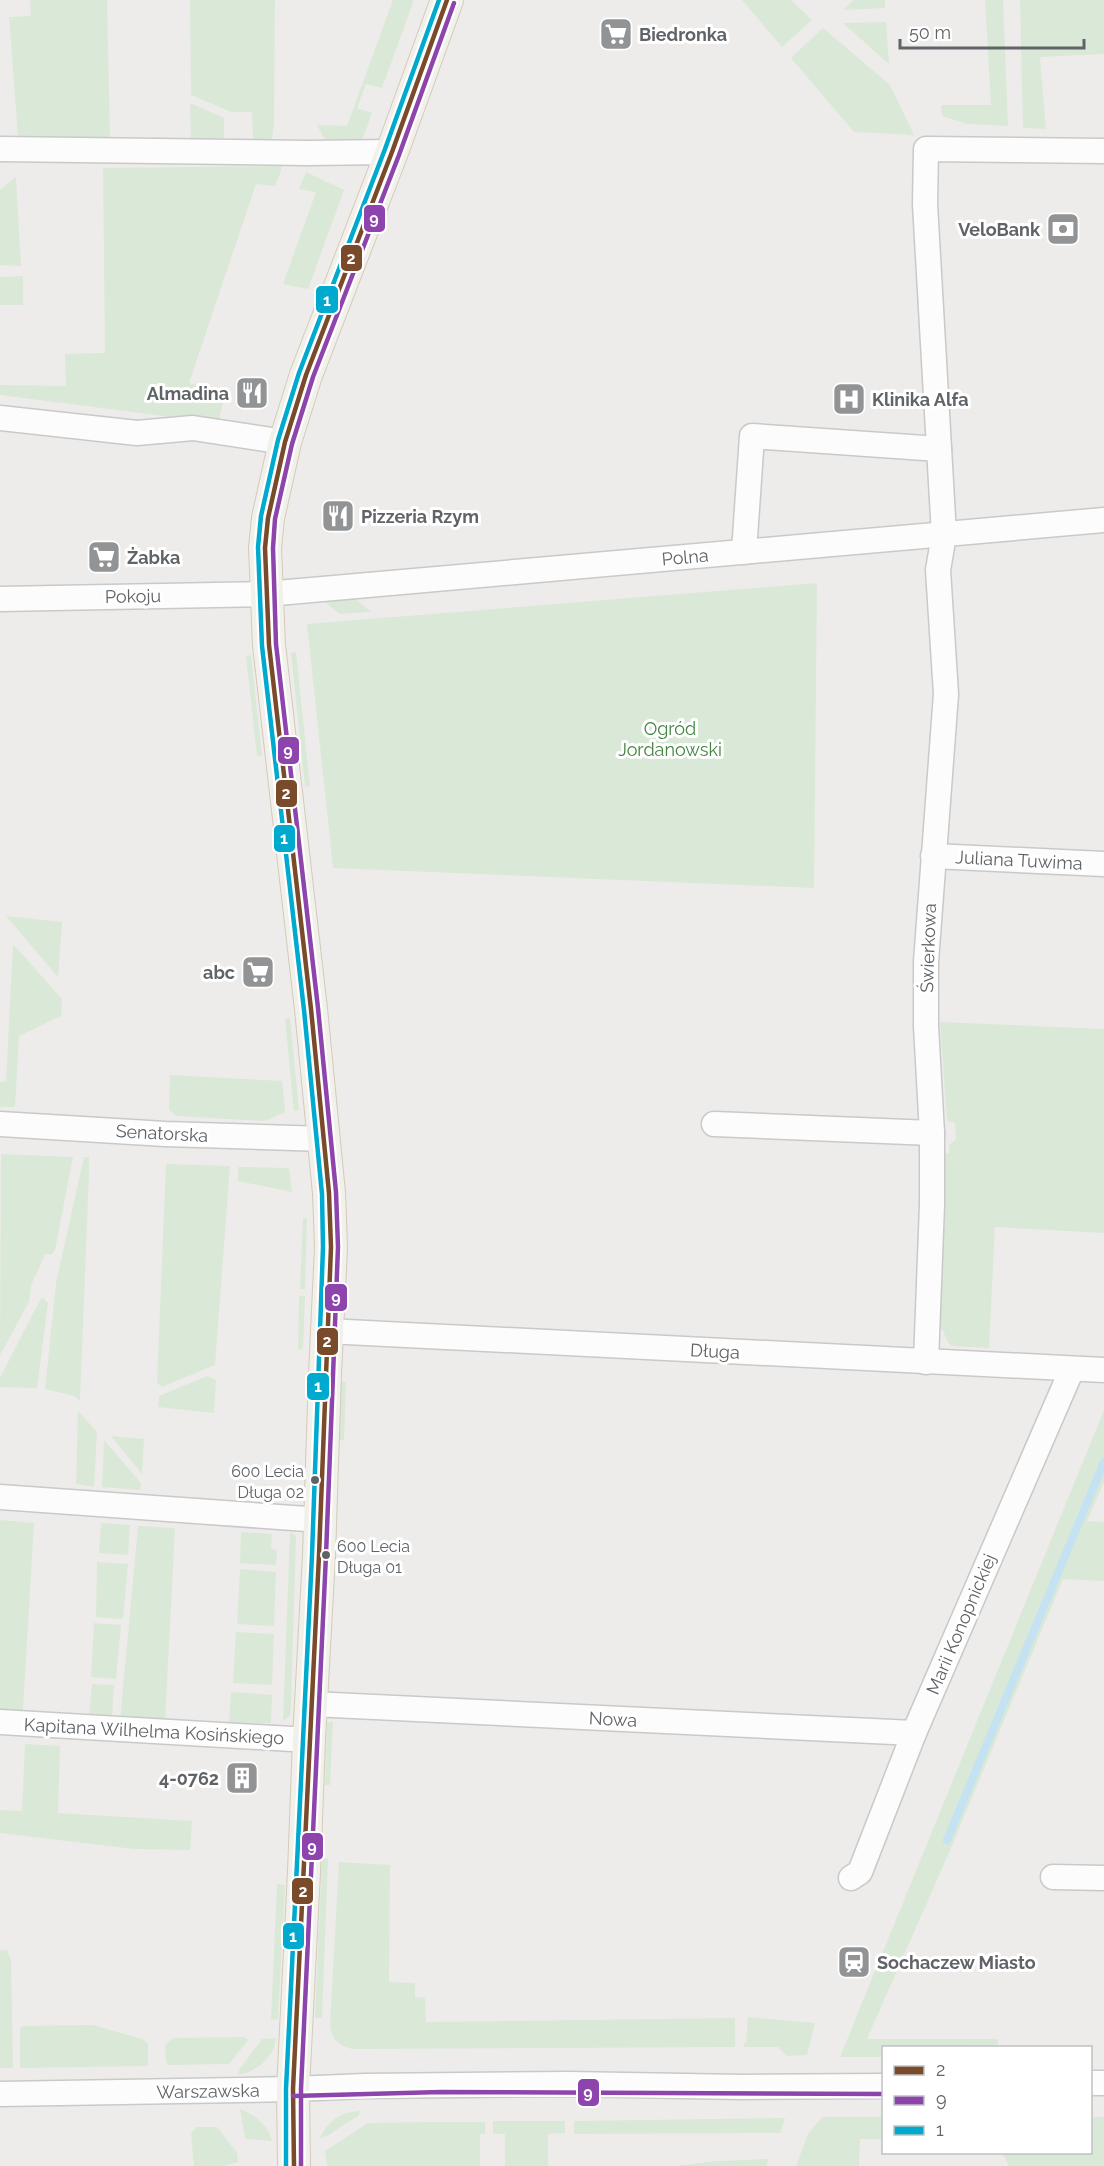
<svg xmlns="http://www.w3.org/2000/svg" width="1104" height="2166" font-family="Raleway,sans-serif">
<style>
.green{fill:#dae8d7}
.lines{fill:none;stroke-linecap:round;stroke-linejoin:round}
.stream{stroke:#c5e2f2;stroke-width:8}
.minor-casing{stroke:#c9c9c9;stroke-width:27}
.major-casing{stroke:#d3cabb;stroke-width:34}
.minor{stroke:#fcfcfc;stroke-width:24}
.major{stroke:#f2f0ea;stroke-width:32}
.bus-1-casing{stroke:#fff;stroke-width:9}
.bus-2-casing{stroke:#fff;stroke-width:9}
.bus-3-casing{stroke:#fff;stroke-width:9}
.bus-1{stroke:#7a4b2a;stroke-width:4.5}
.bus-2{stroke:#8e44ad;stroke-width:4.5}
.bus-3{stroke:#00a9ce;stroke-width:4.5}
.bus-dot{fill:#606367;stroke:#fff;stroke-width:2}
.labels{text-anchor:middle;dominant-baseline:central;stroke-width:6;stroke-linejoin:round;paint-order:stroke}
.bus-label{font-size:16px;fill:#606367;stroke:#fff;text-anchor:end}
.poi-label{font-size:18px;font-weight:bold;fill:#606367;stroke:#fff;text-anchor:start}
.street-label{font-size:18px;fill:#606367;stroke:#fff}
.park-label{font-size:18px;fill:#438441;stroke:#fff}
.line-badge{stroke:#fff;stroke-width:2}
.badge-label{font-size:16px;text-anchor:middle;font-weight:bold;fill:#fff}
</style>
<rect width="100%" height="100%" fill="#eeecea"/>
<g class="green">
<polygon points="30,0 107,0 110,137 18,137 9,17 31,16"/>
<polygon points="190,0 275,0 274,123 272,139 253,139 252,112 231,112 191,95"/>
<polygon points="393,0 414,0 382,88 366,84 357,108 372,113 363,138 352,143 325,140 317,125 347,126"/>
<polygon points="742,0 791,0 812,20 782,47"/>
<polygon points="853,0 885,0 885,8 843,10"/>
<polygon points="985,0 1003,0 1008,126 967,124 942,116 941,105 991,105"/>
<polygon points="1020,0 1104,0 1104,54 1040,57 1046,129 1023,128"/>
<polygon points="886,22 889,64 843,23"/>
<polygon points="823,28 890,85 914,135 854,132 791,58"/>
<polygon points="190,103 224,118 224,138 191,139"/>
<polygon points="281,166 281,171 275,186 256,184 189,383 226,392 218,423 0,395 0,385 66,386 65,354 105,353 103,168"/>
<polygon points="306,172 344,190 308,289 283,284 316,192 299,189"/>
<polygon points="16,177 21,266 0,265 0,190"/>
<polygon points="23,276 23,305 0,305 0,277"/>
<polygon points="817,583 814,888 333,868 307,624"/>
<polygon points="352,596 371,612 340,614 320,598"/>
<polygon points="296,652 310,786 305,787 291,653"/>
<polygon points="251,655 262,756 257,756 246,656"/>
<polygon points="6,916 62,922 58,977"/>
<polygon points="13,944 62,999 61,1016 19,1036 15,1107 0,1107 0,1082 6,1081"/>
<polygon points="290,1018 299,1110 294,1111 285,1019"/>
<polygon points="940,1022 1104,1029 1104,1233 995,1227 989,1348 951,1346 946,1339 943,1330 936,1329 942,1154 949,1153 949,1145 956,1139 955,1123 947,1121"/>
<polygon points="170,1075 282,1081 285,1112 265,1121 176,1116 169,1110"/>
<polygon points="1,1154 73,1157 55,1250 52,1254 45,1254 31,1286 29,1302 0,1355"/>
<polygon points="84,1157 89,1157 89,1173 80,1401 74,1396 45,1389 56,1283"/>
<polygon points="166,1164 230,1166 215,1365 162,1387 157,1383"/>
<polygon points="238,1167 289,1168 292,1192 238,1181"/>
<polygon points="303,1218 307,1218 305,1289 300,1289"/>
<polygon points="299,1296 305,1296 303,1349 298,1350"/>
<polygon points="43,1298 48,1303 37,1388 0,1387 0,1378 40,1300"/>
<polygon points="207,1376 216,1380 214,1413 158,1407 159,1396"/>
<polygon points="341,1382 346,1382 344,1440 338,1440"/>
<polygon points="1104,1410 1104,1482 1087,1521 1104,1522 1104,1581 1063,1579 951,1848 867,2039 998,2039 998,2045 884,2048 883,2057 840,2057"/>
<polygon points="78,1411 97,1432 94,1487 76,1484"/>
<polygon points="111,1436 144,1439 142,1474"/>
<polygon points="104,1440 141,1483 140,1490 102,1487"/>
<polygon points="0,1520 34,1523 23,1710 0,1709"/>
<polygon points="101,1523 130,1525 128,1555 99,1553"/>
<polygon points="138,1526 175,1528 165,1722 120,1721"/>
<polygon points="241,1532 272,1534 271,1549 277,1550 276,1565 240,1563"/>
<polygon points="290,1532 296,1536 291,1706 290,1716 283,1721"/>
<polygon points="97,1562 128,1564 123,1619 96,1617"/>
<polygon points="240,1569 276,1572 274,1626 237,1624"/>
<polygon points="94,1623 121,1625 116,1679 91,1677"/>
<polygon points="236,1632 274,1634 272,1685 233,1683"/>
<polygon points="92,1684 114,1685 112,1718 89,1716"/>
<polygon points="231,1692 272,1695 271,1723 229,1723"/>
<polygon points="327,1722 333,1722 330,1785 325,1785"/>
<polygon points="25,1744 60,1746 58,1813 192,1821 190,1850 134,1849 0,1833 0,1810 22,1811"/>
<polygon points="322,1858 328,1859 322,2018 315,2018"/>
<path d="M339,1862l51,3 -1,117 26,1v14l10,1 1,24 309,-4v29l-383,2c-14,-4 -21,-10 -22,-25z"/>
<polygon points="277,1884 285,1885 278,2019 271,2020"/>
<polygon points="0,1950 7,1950 11,1959 13,2068 0,2068"/>
<polygon points="748,2017 815,2023 807,2055 787,2056 778,2047 744,2047 744,2043 746,2043"/>
<polygon points="93,2025 142,2039 148,2044 148,2066 20,2068 20,2028 23,2026"/>
<polygon points="244,2037 248,2040 229,2064 168,2065 166,2061 165,2045 173,2038"/>
<path d="M276,2038c-1,19 -20,34 -38,37l1,-5 23,-31z"/>
<path d="M240,2109c16,6 28,16 32,32l-27,-2z"/>
<path d="M360,2111l-1,4 -32,21 -7,2c8,-18 21,-26 40,-27z"/>
<polygon points="822,2117 883,2117 883,2139 860,2139 859,2166 796,2166 808,2134"/>
<polygon points="1091,2117 1104,2117 1104,2166 1009,2166 1002,2153 1090,2152"/>
<polygon points="780,2118 785,2118 780,2133 574,2134 574,2121"/>
<polygon points="493,2121 565,2121 565,2133 548,2134 548,2166 505,2166 505,2134 493,2134"/>
<polygon points="427,2122 485,2122 485,2134 480,2134 480,2166 327,2166 325,2151 368,2123"/>
<polygon points="196,2127 217,2127 237,2153 238,2162 224,2166 194,2166 191,2134"/>
<polygon points="769,2159 766,2166 675,2166 718,2161"/>
</g>
<g class="lines">
<polyline class="stream" points="947,1840 1104,1462"/>
<g class="minor-casing">
<g id="minor">
<polyline points="0,149 307,153 392,152"/>
<polyline points="0,418 137,433 193,428 285,442"/>
<polyline points="744,552 752,436 939,449"/>
<polyline points="0,599 266,594 1104,520"/>
<polyline points="933,856 1104,864"/>
<polyline points="0,1124 165,1134 324,1139"/>
<polyline points="714,1124 932,1133"/>
<polyline points="327,1331 1104,1370"/>
<polyline points="926,1362 932,1205 932,1133 926,1026 926,962 946,694 938,570 944,535 925,204 926,149 1104,151"/>
<polyline points="0,1497 321,1520"/>
<polyline points="312,1704 914,1733"/>
<polyline points="0,1722 309,1740"/>
<polyline points="1053,1877 1104,1878"/>
<polyline points="851,1878 860,1872 914,1733 1072,1369"/>
<polyline points="1090,2083 1104,2083"/>
<polyline points="0,2094 293,2089 365,2086 568,2084 742,2087 884,2086"/>
</g>
</g>
<g class="major-casing">
<polyline id="major" points="294,2166 293,2089 304,1872 309,1740 319,1555 325,1374 331,1247 329,1193 311,1009 269,645 265,548 268,518 285,442 306,375 392,152 447,0"/>
</g>
<use href="#minor" class="minor"/>
<use href="#major" class="major"/>
<g class="bus-1-casing">
<polyline id="bus-1" points="294,2166 293,2089 319,1555 331,1247 329,1193 311,1009 269,645 265,548 268,518 285,442 306,375 392,152 447,0"/>
</g>
<g class="bus-2-casing">
<g id="bus-2">
<polyline points="293,2096 441,2092 884,2094"/>
<polyline points="301,2166 301,2089 326,1555 338,1247 336,1192 318,1008 276,644 273,548 275,519 292,444 313,377 399,155 454,3"/>
</g>
</g>
<g class="bus-3-casing">
<polyline id="bus-3" points="286,2166 286,2089 312,1555 323,1247 322,1194 304,1010 262,646 258,547 261,516 278,440 299,373 385,149 439,0"/>
</g>
<use href="#bus-1" class="bus-1"/>
<use href="#bus-2" class="bus-2"/>
<use href="#bus-3" class="bus-3"/>
</g>
<defs>
<g id="supermarket-square" transform="scale(1.725)"><rect x="-9" y="-9" width="18" height="18" rx="4" fill="#929395" stroke="#fff"/><path d="M-6-5.5h2.5l.6 2H6L4.5 2H-2.5L-4.4-4H-6ZM-1.5 3.2a1.3 1.3 0 1 0 .1 0ZM3 3.2a1.3 1.3 0 1 0 .1 0Z" fill="#fff"/></g>
<g id="bank-square" transform="scale(1.725)"><rect x="-9" y="-9" width="18" height="18" rx="4" fill="#929395" stroke="#fff"/><path d="M-6-4H6V4H-6ZM0-2.3a2.3 2.3 0 1 0 0 4.6a2.3 2.3 0 1 0 0-4.6Z" fill="#fff"/></g>
<g id="restaurant-square" transform="scale(1.725)"><rect x="-9" y="-9" width="18" height="18" rx="4" fill="#929395" stroke="#fff"/><path d="M-5-6h1v4h1v-4h1v4h1v-4h1v5L-1.5 .5V6h-2V.5L-5-1ZM5-6V6H3V1.5H1.5Q1.5-4 5-6Z" fill="#fff"/></g>
<g id="hospital-square" transform="scale(1.725)"><rect x="-9" y="-9" width="18" height="18" rx="4" fill="#929395" stroke="#fff"/><path d="M-5-5h3v3.5h4V-5h3V5h-3V1.5h-4V5h-3Z" fill="#fff"/></g>
<g id="building-square" transform="scale(1.725)"><rect x="-9" y="-9" width="18" height="18" rx="4" fill="#929395" stroke="#fff"/><path d="M-4-6H4V6H1V3H-1V6H-4ZM-2.5-4.3h1.7v1.8h-1.7ZM.8-4.3h1.7v1.8H.8ZM-2.5-1h1.7V.8h-1.7ZM.8-1h1.7V.8H.8Z" fill="#fff"/></g>
<g id="station-square" transform="scale(1.725)"><rect x="-9" y="-9" width="18" height="18" rx="4" fill="#929395" stroke="#fff"/><path d="M-3-6H3Q5-6 5-4V2Q5 4 3 4L4.5 6H3L1.5 4h-3L-3 6H-4.5L-3 4Q-5 4-5 2V-4Q-5-6-3-6ZM-3.5-4v3h7v-3ZM-3.5 1v1.5H-2V1ZM2 1v1.5H3.5V1Z" fill="#fff"/></g>
</defs>
<g fill-rule="evenodd">
<use href="#supermarket-square" x="616" y="34"/>
<use href="#bank-square" x="1063" y="229"/>
<use href="#restaurant-square" x="252" y="393"/>
<use href="#hospital-square" x="849" y="399"/>
<use href="#restaurant-square" x="338" y="516"/>
<use href="#supermarket-square" x="104" y="557"/>
<use href="#supermarket-square" x="258" y="972"/>
<use href="#building-square" x="242" y="1778"/>
<use href="#station-square" x="854" y="1962"/>
</g>
<g class="bus-dot">
<circle cx="315" cy="1480" r="5"/>
<circle cx="326" cy="1555" r="5"/>
</g>
<g class="labels">
<g class="bus-label">
<text x="304" y="1471">600 Lecia<tspan x="304" dy="21">Długa 02</tspan></text>
<text x="337" y="1546" text-anchor="start">600 Lecia<tspan x="337" dy="21">Długa 01</tspan></text>
</g>
<g class="poi-label">
<text x="639" y="34">Biedronka</text>
<text x="1040" y="229" text-anchor="end">VeloBank</text>
<text x="229" y="393" text-anchor="end">Almadina</text>
<text x="872" y="399">Klinika Alfa</text>
<text x="361" y="516">Pizzeria Rzym</text>
<text x="127" y="557">Żabka</text>
<text x="235" y="972" text-anchor="end">abc</text>
<text x="219" y="1778" text-anchor="end">4-0762</text>
<text x="877" y="1962">Sochaczew Miasto</text>
</g>
<g class="street-label">
<text transform="translate(685 557) rotate(-5)">Polna</text>
<text transform="translate(133 596) rotate(-1)">Pokoju</text>
<text transform="translate(1019 860) rotate(3)">Juliana Tuwima</text>
<text transform="translate(928 948) rotate(-88)">Świerkowa</text>
<text transform="translate(162 1133) rotate(3)">Senatorska</text>
<text transform="translate(715 1351) rotate(3)">Długa</text>
<text transform="translate(961 1624) rotate(-67)">Marii Konopnickiej</text>
<text transform="translate(613 1719) rotate(3)">Nowa</text>
<text transform="translate(154 1731) rotate(3)">Kapitana Wilhelma Kosińskiego</text>
<text transform="translate(208 2091) rotate(-1)">Warszawska</text>
</g>
<g class="park-label">
<text x="670" y="728">Ogród<tspan x="670" dy="21">Jordanowski</tspan></text>
</g>
</g>
<g class="line-badge">
<rect x="363" y="204" width="23" height="29" rx="6" fill="#8e44ad"/>
<rect x="340" y="244" width="23" height="28" rx="6" fill="#7a4b2a"/>
<rect x="315" y="285" width="24" height="29" rx="6" fill="#00a9ce"/>
<rect x="277" y="736" width="23" height="29" rx="6" fill="#8e44ad"/>
<rect x="275" y="779" width="23" height="29" rx="6" fill="#7a4b2a"/>
<rect x="273" y="824" width="23" height="29" rx="6" fill="#00a9ce"/>
<rect x="324" y="1283" width="24" height="29" rx="6" fill="#8e44ad"/>
<rect x="316" y="1327" width="23" height="29" rx="6" fill="#7a4b2a"/>
<rect x="306" y="1372" width="24" height="29" rx="6" fill="#00a9ce"/>
<rect x="301" y="1832" width="23" height="29" rx="6" fill="#8e44ad"/>
<rect x="291" y="1877" width="23" height="28" rx="6" fill="#7a4b2a"/>
<rect x="282" y="1922" width="23" height="28" rx="6" fill="#00a9ce"/>
<rect x="577" y="2078" width="23" height="29" rx="6" fill="#8e44ad"/>
</g>
<g class="badge-label">
<text x="374" y="224">9</text>
<text x="351" y="264">2</text>
<text x="327" y="306">1</text>
<text x="288" y="756">9</text>
<text x="286" y="799">2</text>
<text x="284" y="844">1</text>
<text x="336" y="1303">9</text>
<text x="327" y="1347">2</text>
<text x="318" y="1392">1</text>
<text x="312" y="1852">9</text>
<text x="303" y="1897">2</text>
<text x="293" y="1942">1</text>
<text x="588" y="2098">9</text>
</g>
<rect x="882" y="2046" width="210" height="108" fill="#ffffff" stroke="#bfc1c2" stroke-width="1.5"/>
<rect x="894" y="2066" width="30" height="9" fill="#7a4b2a" stroke="#bfc1c2" stroke-width="1.5"/>
<text x="936" y="2076" font-size="18" fill="#606367">2</text>
<rect x="894" y="2096" width="30" height="9" fill="#8e44ad" stroke="#bfc1c2" stroke-width="1.5"/>
<text x="936" y="2106" font-size="18" fill="#606367">9</text>
<rect x="894" y="2126" width="30" height="9" fill="#00a9ce" stroke="#bfc1c2" stroke-width="1.5"/>
<text x="936" y="2136" font-size="18" fill="#606367">1</text>
<path d="M900 39v9h184v-9" fill="none" stroke="#606367" stroke-width="3"/>
<text x="909" y="39" font-size="18" fill="#606367" stroke="#ffffff" stroke-width="4.5" paint-order="stroke">50 m</text>
</svg>
